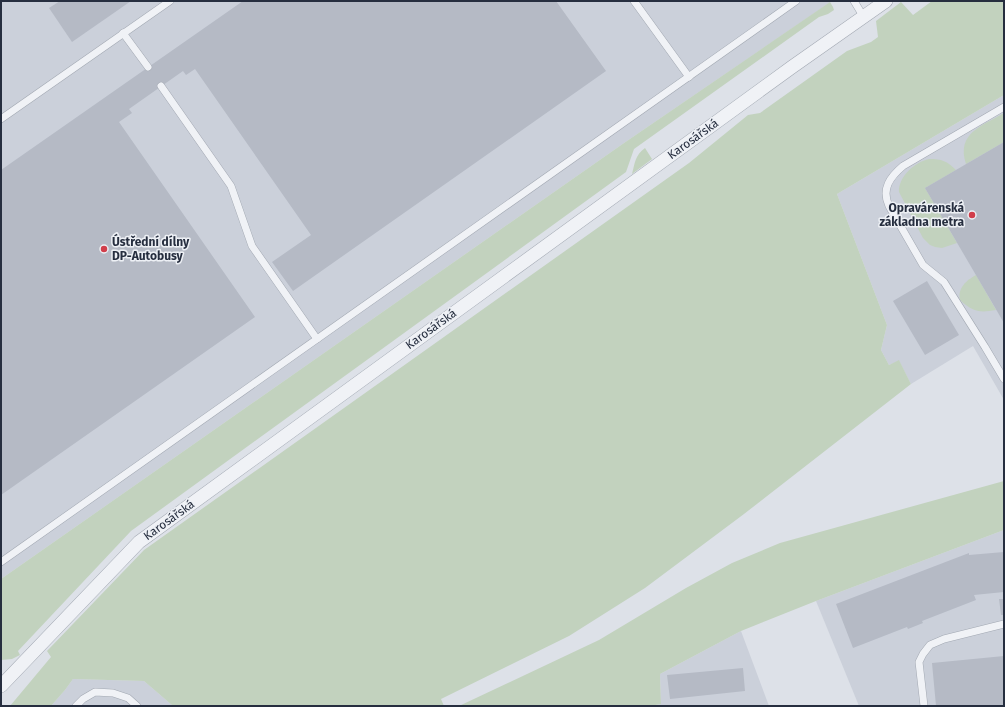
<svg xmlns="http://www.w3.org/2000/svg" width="1005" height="707" font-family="'Fira Sans',sans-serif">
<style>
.built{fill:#cbd0da}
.green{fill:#c2d2be}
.building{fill:#b5bac5}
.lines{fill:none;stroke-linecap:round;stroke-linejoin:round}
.service-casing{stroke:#a2a8b2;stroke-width:8}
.minor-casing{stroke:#a2a8b2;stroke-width:14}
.service{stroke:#f0f2f6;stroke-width:7}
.minor{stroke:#f0f2f6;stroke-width:13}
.poi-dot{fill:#d13e4b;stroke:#edf0f5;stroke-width:1.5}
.labels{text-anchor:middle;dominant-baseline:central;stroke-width:3;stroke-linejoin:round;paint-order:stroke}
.street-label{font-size:12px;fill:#262e3f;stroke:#edf0f5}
.poi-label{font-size:12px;font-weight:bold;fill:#262e3f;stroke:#edf0f5;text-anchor:end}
</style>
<rect width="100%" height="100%" fill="#dde1e8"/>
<g class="built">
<polygon points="1,1 832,1 624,143 1,579"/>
<polygon points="1004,95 1004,400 973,346 911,384 899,361 889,365 881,350 887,325 837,194"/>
<polygon points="1004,530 1004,706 859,706 816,601"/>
<polygon points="741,631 769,706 650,706 661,704 660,674"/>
<polygon points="73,679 144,681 173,706 51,706 65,690"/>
</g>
<g class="green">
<polygon points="932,1 1004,1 1004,95 837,194 887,325 881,350 889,365 899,360 911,384 744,514 645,588 569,636 441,699 444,706 173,706 144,681 73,679 65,690 51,706 10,706 51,657 47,651 144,550 689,163 748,115 760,113 847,51 871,42 878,37 876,21 901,2 913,15"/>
<polygon points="830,2 833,7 834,10 828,14 819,17 634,149 626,172 131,531 18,651 20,655 12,659 1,660 1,579 624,143"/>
<path d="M1004,113v29l-38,22c-10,-31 16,-38 38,-51z"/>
<path d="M645,148l7,11 -20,15c3,-11 3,-19 13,-26z"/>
<path d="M929,159c13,0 18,2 27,11l-31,18 32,55 -15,5 -7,-1 -5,-2 -7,-7 -24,-46c-1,-15 16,-30 30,-33z"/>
<path d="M976,275l20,35c-17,3 -23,2 -36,-10 -3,-12 7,-20 16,-25z"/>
<polygon points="1004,481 1004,530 816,601 741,631 660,674 661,704 650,706 459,706 599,640 686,588 732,563 780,543"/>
</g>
<g class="building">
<polygon points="60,1 131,1 72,42 49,8"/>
<polygon points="243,1 556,1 606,71 293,291 272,262 311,235 195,69 186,75 183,71 129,109 132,113 119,122 255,317 1,495 1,170"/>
<polygon points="1004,142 1004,323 925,188"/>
<polygon points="927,281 959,335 925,355 893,301"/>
<polygon points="1004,552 1004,592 974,595 976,600 922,621 923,623 908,629 907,627 853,648 836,604 969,553 969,555"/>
<polygon points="999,599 1004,599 1004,615 1001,615"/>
<polygon points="1004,656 1004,706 936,706 932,663"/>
<polygon points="743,668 745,691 670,699 667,675"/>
</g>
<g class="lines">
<g class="service-casing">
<g id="service">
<polyline points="634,1 689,77"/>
<polyline points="854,1 863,16"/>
<polyline points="123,33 148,67"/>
<polyline points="161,86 231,186 252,246 317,339"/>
<path d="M1004,107l-101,59c-13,11 -22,23 -14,40l34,59 21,17 41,65 19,32"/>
<polyline points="1,119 170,1"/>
<polyline points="1,562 796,1"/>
<polyline points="76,706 83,699 95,692 113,693 128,698 137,706"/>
<polyline points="924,706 919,662 923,654 930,645 944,639 1004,624"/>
</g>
</g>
<g class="minor-casing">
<polyline id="minor" points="1,686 139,542 792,67 886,1"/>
</g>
<use href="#service" class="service"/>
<use href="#minor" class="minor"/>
</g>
<g class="poi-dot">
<circle cx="972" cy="215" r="4"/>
<circle cx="104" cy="249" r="4"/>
</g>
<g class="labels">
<g class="street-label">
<text transform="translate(693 139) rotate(-36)">Karosářská</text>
<text transform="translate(431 329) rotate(-36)">Karosářská</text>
<text transform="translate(169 520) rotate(-36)">Karosářská</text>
</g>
<g class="poi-label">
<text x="964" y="208">Opravárenská<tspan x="964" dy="14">základna metra</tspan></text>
<text x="112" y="242" text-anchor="start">Ústřední dílny<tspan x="112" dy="14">DP-Autobusy</tspan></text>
</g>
</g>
<rect width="1005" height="707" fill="none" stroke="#262e3f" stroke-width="4"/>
</svg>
